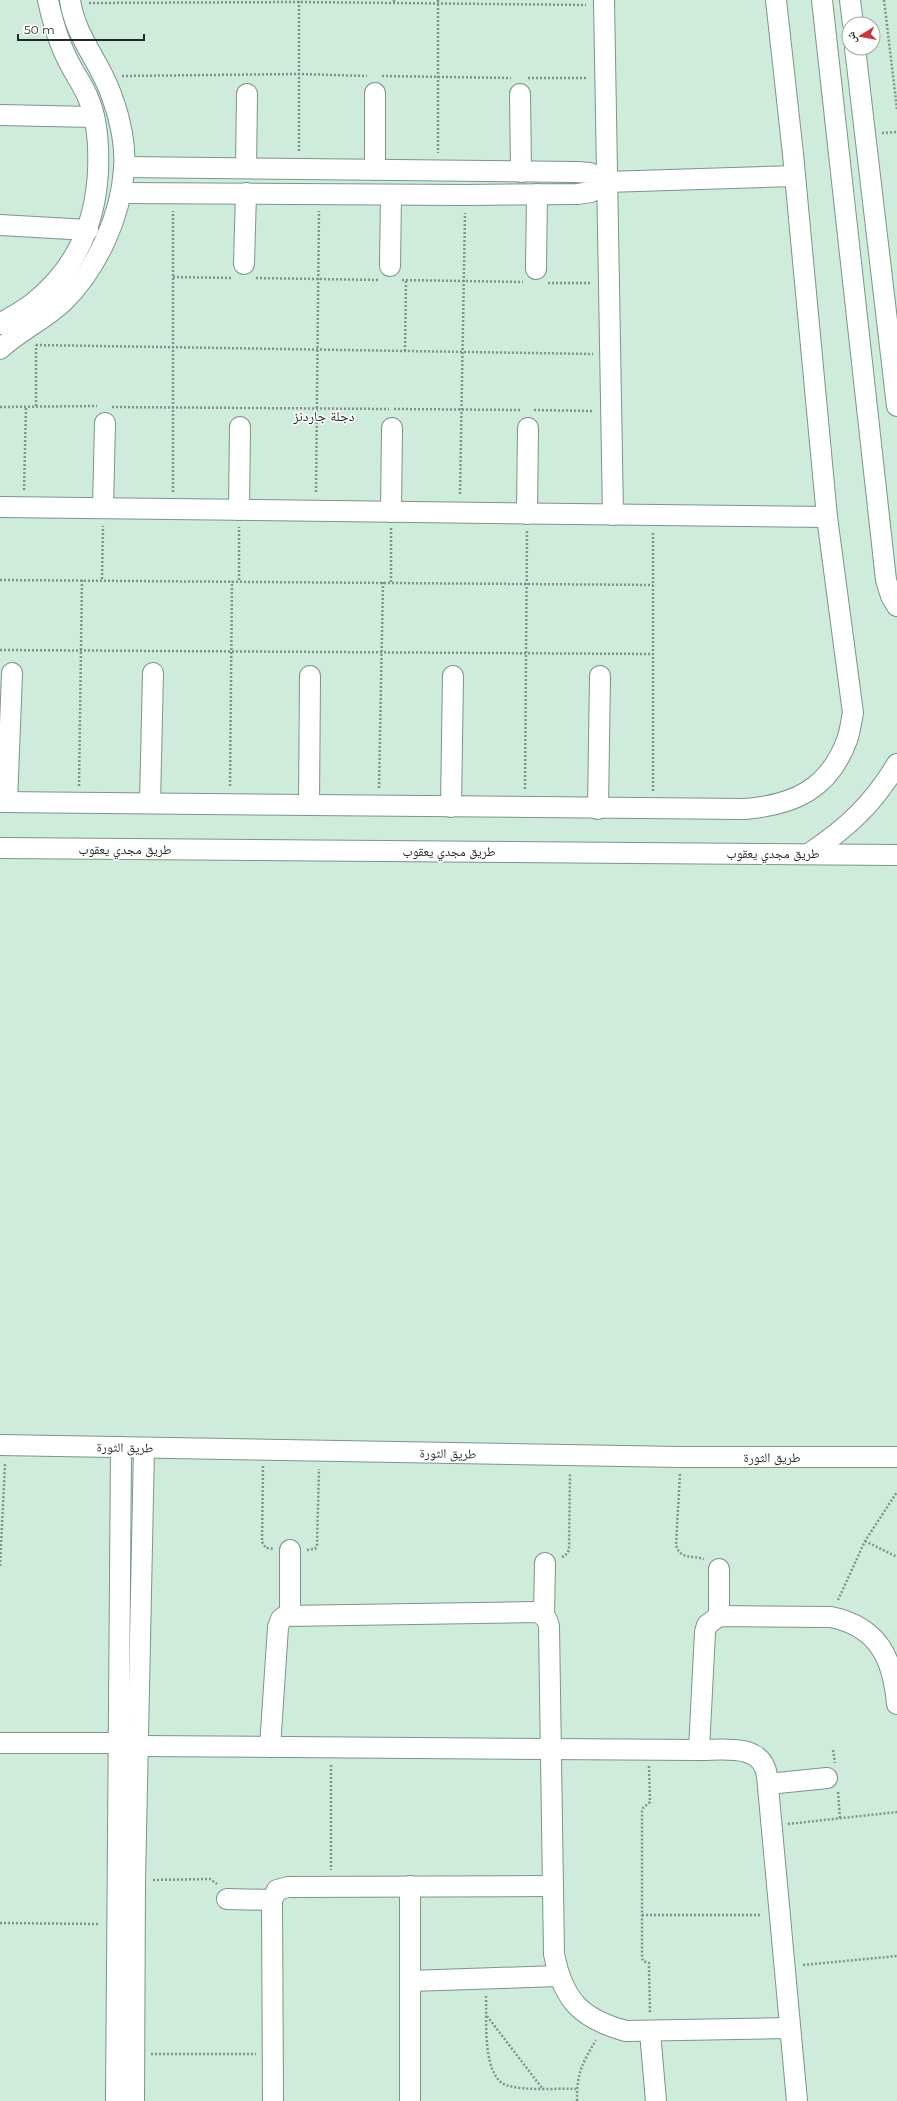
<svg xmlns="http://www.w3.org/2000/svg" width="897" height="2101" font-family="Montserrat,'Noto Naskh Arabic',sans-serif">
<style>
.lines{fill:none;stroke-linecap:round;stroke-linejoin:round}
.minor-casing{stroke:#7b9687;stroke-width:22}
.path{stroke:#80958a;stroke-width:2.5;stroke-dasharray:2 2;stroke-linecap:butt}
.minor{stroke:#fff;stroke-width:20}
.labels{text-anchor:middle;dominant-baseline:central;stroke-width:3;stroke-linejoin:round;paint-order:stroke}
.street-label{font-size:13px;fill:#1f2a24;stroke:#fff}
.neighbourhood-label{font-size:14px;fill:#1f2a24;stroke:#fff}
</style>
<rect width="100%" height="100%" fill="#ceebdc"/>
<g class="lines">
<g class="minor-casing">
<g id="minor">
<polyline points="604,0 613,515"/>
<polyline points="822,0 886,580 891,596 897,606"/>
<polyline points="850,0 853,24"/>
<polyline points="855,48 897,406"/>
<polyline points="375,93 375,170"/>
<polyline points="520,94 521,172"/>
<polyline points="0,115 94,117"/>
<polyline points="124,167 576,172 590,173 606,182 795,176"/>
<polyline points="246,168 247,94"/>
<polyline points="121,193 465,195 578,194 591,192 606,182"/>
<polyline points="0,225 88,230"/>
<polyline points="244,264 246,193"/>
<polyline points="390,266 391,195"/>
<polyline points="536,269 537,194"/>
<path d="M0,324c11,-7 23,-13 33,-21 43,-34 62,-78 65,-131 1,-24 0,-50 -9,-72 -4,-11 -11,-21 -17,-32 -12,-21 -19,-44 -24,-68"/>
<path d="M0,349c19,-18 44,-29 63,-47 34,-33 58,-86 61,-133 2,-23 -4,-51 -12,-72 -11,-34 -37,-60 -42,-97"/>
<polyline points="0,507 827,517"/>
<polyline points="103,508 105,423"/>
<polyline points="239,510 240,427"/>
<polyline points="391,512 392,428"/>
<polyline points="527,514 528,428"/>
<path d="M0,802l745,7c49,-4 84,-20 102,-69 3,-8 4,-18 6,-27l-26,-196 -34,-363 -17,-154"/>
<polyline points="7,802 12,673"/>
<polyline points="150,803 153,673"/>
<polyline points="309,805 310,676"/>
<polyline points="451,807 453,676"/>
<polyline points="598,809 600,676"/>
<polyline points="0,848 897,855"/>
<path d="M810,853c38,-26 63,-49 87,-89"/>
<polyline points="0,1445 680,1457 897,1457"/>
<polyline points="290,1614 290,1550"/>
<polyline points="544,1615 545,1563"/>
<polyline points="719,1616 719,1569"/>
<polyline points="0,1743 119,1743"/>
<path d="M138,1746l561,4c25,0 64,-7 68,26l30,325"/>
<path d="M270,1747l8,-120 3,-8 4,-3 252,-4c8,4 11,7 12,15l5,327c9,46 27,65 72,77l164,-3"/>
<path d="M699,1750l6,-118 2,-7 12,-9 112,1c48,10 62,42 66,87"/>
<polyline points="768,1784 827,1778"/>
<polyline points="227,1899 272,1900"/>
<polyline points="410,1981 558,1976"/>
<polyline points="650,2032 656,2101"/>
<polyline points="116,2101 121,1447"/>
<polyline points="134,2101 135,1881 144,1448"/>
<polyline points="273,2101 272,1900 277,1890 288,1887 552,1886"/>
<polyline points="410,2101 410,1886"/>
</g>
</g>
<g class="path">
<polyline points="394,0 394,4"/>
<polyline points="438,0 438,153"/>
<polyline points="884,0 897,109"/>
<polyline points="89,3 299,2 586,5"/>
<polyline points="122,76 299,74 367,76"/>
<polyline points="382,76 511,78"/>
<polyline points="528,78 587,78"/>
<polyline points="882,133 897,132"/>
<polyline points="299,151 299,0"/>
<polyline points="173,277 233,278"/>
<polyline points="256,278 379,280"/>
<polyline points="402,280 523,282"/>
<polyline points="548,283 591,283"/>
<polyline points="36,345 593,354"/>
<polyline points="405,351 406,280"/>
<polyline points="36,406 36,345"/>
<polyline points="0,407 97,406"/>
<polyline points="112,407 389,409"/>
<polyline points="394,409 521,410"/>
<polyline points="534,410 593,411"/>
<polyline points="24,490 26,406"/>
<polyline points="173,492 173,211"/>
<polyline points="316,492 319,211"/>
<polyline points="460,494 465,213"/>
<polyline points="102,579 103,526"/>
<polyline points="0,580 653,585"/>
<polyline points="239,580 239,527"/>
<polyline points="391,582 391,528"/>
<polyline points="0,650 653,654"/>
<polyline points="79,786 82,579"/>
<polyline points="230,786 232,581"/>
<polyline points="379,788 383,582"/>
<polyline points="525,789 527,530"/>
<polyline points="653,791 653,532"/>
<polyline points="263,1466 262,1542 266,1548 274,1549"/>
<path d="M680,1474l-4,71c4,15 16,10 28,14"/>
<polyline points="865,1541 897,1557"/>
<polyline points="307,1550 315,1549 317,1546 319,1469"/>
<polyline points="562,1557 565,1556 569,1550 570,1473"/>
<polyline points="0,1566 5,1464"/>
<polyline points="838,1600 865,1541 897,1492"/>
<polyline points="833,1750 835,1763"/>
<polyline points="331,1765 331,1870"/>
<polyline points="649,1766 650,1802 643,1808 642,1811 642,1958 643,1961 649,1963 649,1966 650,2013"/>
<polyline points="838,1792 840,1818"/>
<polyline points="788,1824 897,1812"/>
<polyline points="153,1880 210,1879 217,1884"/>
<polyline points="642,1915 761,1915"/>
<polyline points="0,1923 99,1924"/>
<polyline points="803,1965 897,1956"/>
<path d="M486,1996c1,22 -5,84 23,90 21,5 46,2 68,3"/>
<polyline points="487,2016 542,2088"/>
<polyline points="151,2054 256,2054"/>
<path d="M577,2101c0,-29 5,-37 19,-61"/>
</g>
<use href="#minor" class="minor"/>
</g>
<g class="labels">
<g class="street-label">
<text x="125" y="849">طريق مجدي يعقوب</text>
<text x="449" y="851">طريق مجدي يعقوب</text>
<text x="773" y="853">طريق مجدي يعقوب</text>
<text transform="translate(125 1447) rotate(1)">طريق الثورة</text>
<text transform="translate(448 1453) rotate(1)">طريق الثورة</text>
<text x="772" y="1457">طريق الثورة</text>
</g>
<g class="neighbourhood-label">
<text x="324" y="416">دجلة جاردنز</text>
</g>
</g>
<g transform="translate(861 36) rotate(259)"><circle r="19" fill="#ffffff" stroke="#a5aaa7"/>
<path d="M0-3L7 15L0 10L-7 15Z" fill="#c6373f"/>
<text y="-6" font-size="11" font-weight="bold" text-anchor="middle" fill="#1f2a24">ش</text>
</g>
<path d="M18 34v6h126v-6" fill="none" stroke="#1f2a24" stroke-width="2"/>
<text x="24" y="34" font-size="12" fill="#1f2a24" stroke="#ffffff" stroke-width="3" paint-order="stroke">50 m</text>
</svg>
